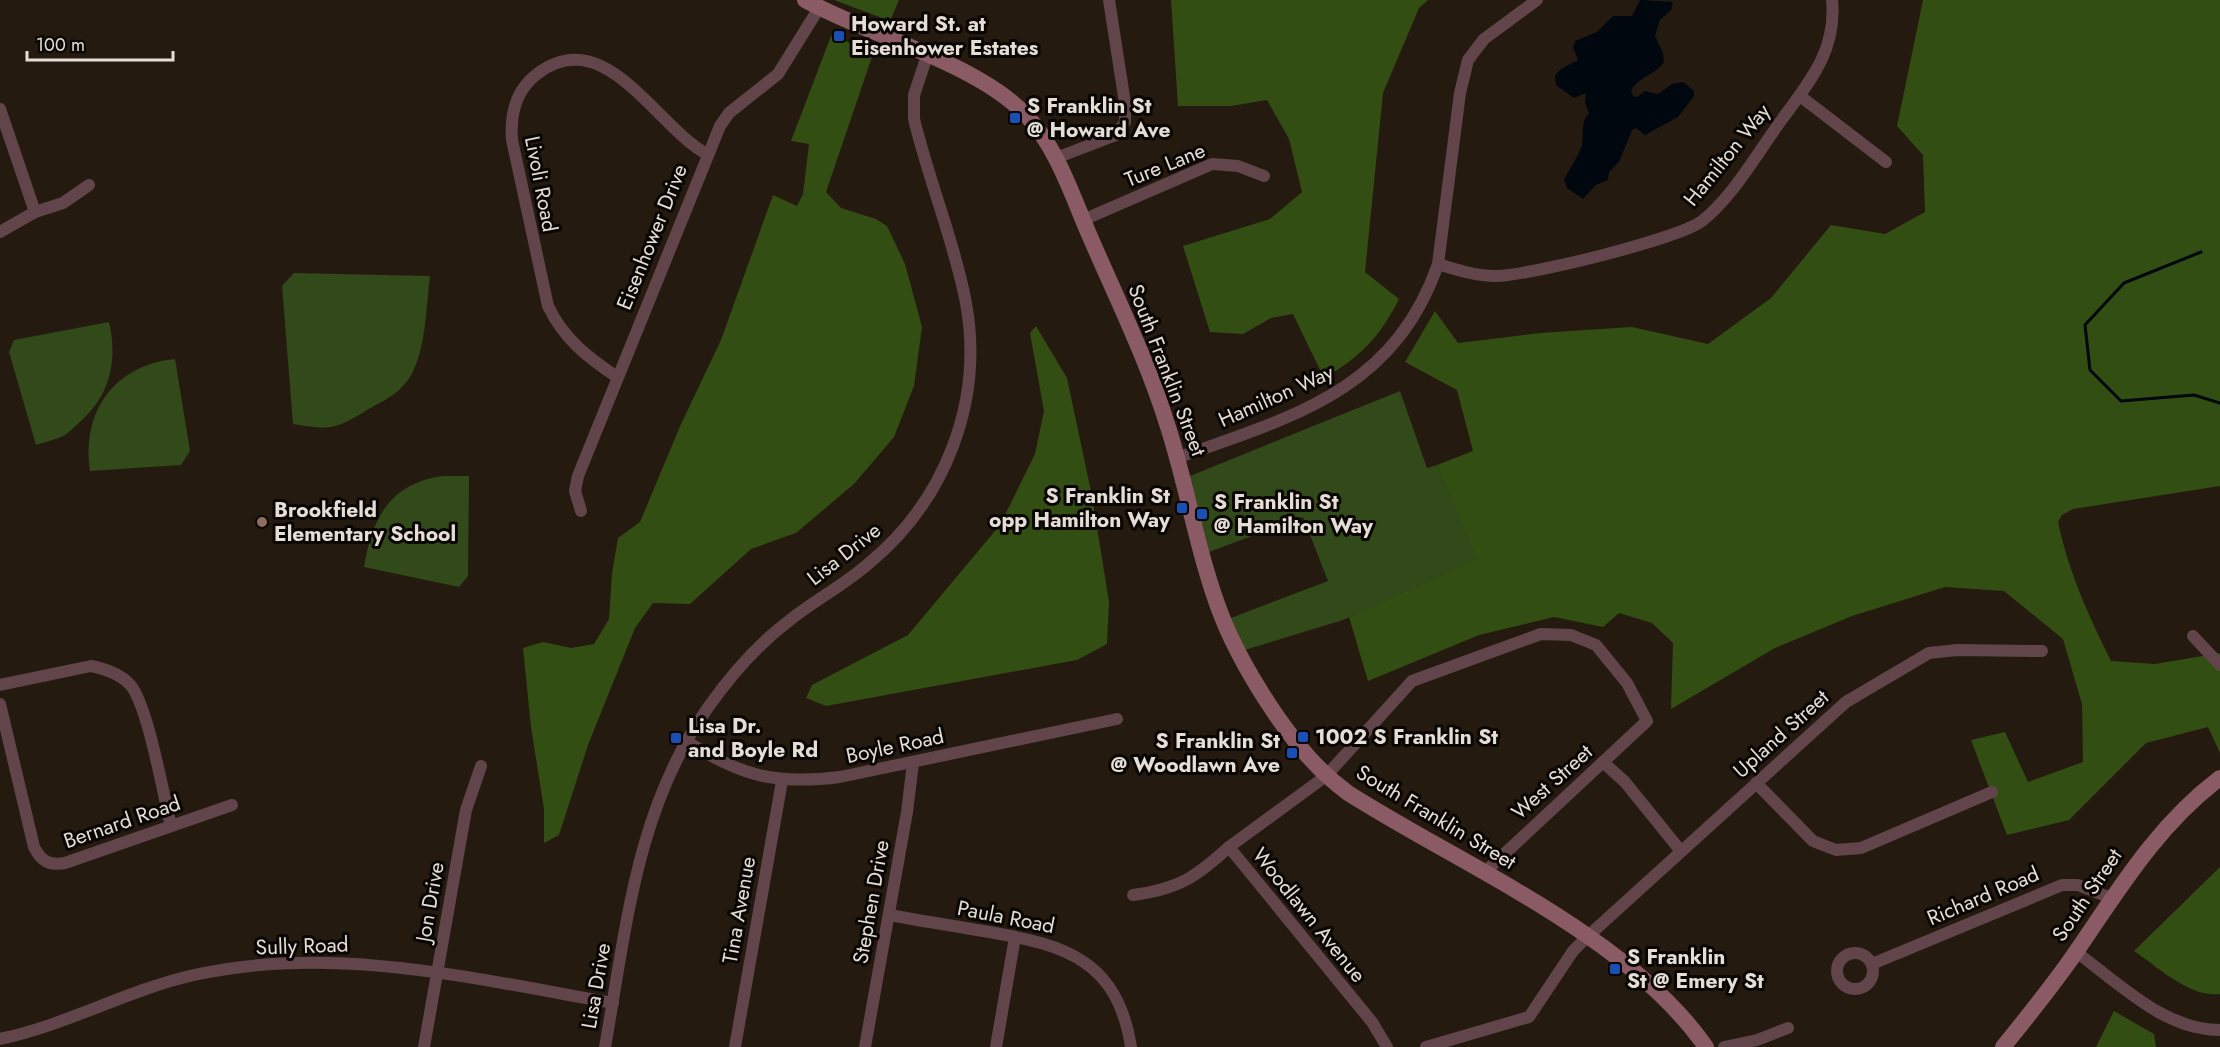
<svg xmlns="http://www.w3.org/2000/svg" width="2220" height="1047" font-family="Jost,sans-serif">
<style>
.green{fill:#324a19}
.forest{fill:#334e13}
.water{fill:#00070e}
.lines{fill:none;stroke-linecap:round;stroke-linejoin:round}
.stream{stroke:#00070e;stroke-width:3}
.minor{stroke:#62454a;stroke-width:12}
.secondary{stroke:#8a5b64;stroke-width:16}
.transit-dot{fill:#1a4fb4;stroke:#0a0603;stroke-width:2}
.education-dot{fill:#8d6e63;stroke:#0a0603;stroke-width:2}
.labels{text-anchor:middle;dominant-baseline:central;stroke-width:6;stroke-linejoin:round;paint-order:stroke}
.poi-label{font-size:21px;font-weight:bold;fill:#e5ded7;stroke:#0a0603;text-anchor:start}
.street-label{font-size:21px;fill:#e5ded7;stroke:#0a0603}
</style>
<rect width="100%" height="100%" fill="#241a0f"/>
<g class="green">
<path d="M294,273l136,3c-4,31 -4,89 -28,111 -9,10 -23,16 -35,23 -32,20 -37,20 -74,14l-11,-138z"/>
<path d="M109,322c9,38 1,73 -28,99 -6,5 -12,12 -18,15 -9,4 -19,6 -27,9l-27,-93 5,-12z"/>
<path d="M175,359l15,92 -9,14 -91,6c-9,-59 24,-106 85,-112z"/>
<polygon points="1400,391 1427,468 1437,465 1478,559 1343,620 1245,650 1231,618 1328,581 1303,517 1209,552 1190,476"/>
<path d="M443,476h26l-1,100 -9,11 -95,-20c8,-49 26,-84 79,-91z"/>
</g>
<g class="forest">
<polygon points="834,0 899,0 890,21"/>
<path d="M1171,0h257l-9,8 -36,85 -18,179 34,27c-19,38 -39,58 -75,79l-31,-64 -22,4 -28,16 -33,-2 -27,-86 87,-27 32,-27 -13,-53 -22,-39 -36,6h-53z"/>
<path d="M1923,0h297v486l-147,23 -11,6 -4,7c11,51 30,92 53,139l44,3 65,-11v100l-12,-26 -62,16 -77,77 -62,15 -36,-95 34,-8 23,50 55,-20 -1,-58 -19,-65 -59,-48 -59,-4 -93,29 -77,32 -104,61 2,-66 -21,-20 -33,-10 -16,14 -49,-10 -75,18 -111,46 -19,-64 128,-58 -40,-94 36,-14 -16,-61 -52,-28 30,-51 23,32 82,-10 92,-6 76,17 63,-46 60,-73 54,9 40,-22 -2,-57 -26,-29z"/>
<polygon points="831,36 874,51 826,192 841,208 876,219 887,226 905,264 922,327 914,386 894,437 854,484 796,533 751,549 690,604 653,603 635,628 588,745 559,835 544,843 544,809 531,727 523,648 543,642 571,648 594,644 609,619 612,573 618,538 640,522 681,424 721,340 773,195 797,206 803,194 809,144 791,141"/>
<polygon points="1036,326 1067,378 1092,496 1109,602 1107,644 1077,660 826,706 806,698 812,685 908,635 1000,525 1035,454 1044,411 1030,333"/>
<path d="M2220,867v127c-30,4 -62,-27 -86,-43z"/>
<polygon points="2114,1011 2154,1034 2156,1047 2096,1047"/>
</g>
<path class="water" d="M1640,0l33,2 -2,8 -11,10 -5,16 8,17 1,9c-10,14 -25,14 -33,29l2,5 4,1 8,-6 13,3 14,-10 11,-2 11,9v5l-16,21 -33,18 -9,-7 -4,2 -13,32 -10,10 -1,8 -12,5 -13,14 -16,-11 -3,-8c4,-8 16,-27 18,-35 2,-12 -2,-22 7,-32l-4,-10 1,-10 -12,5 -18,-13 -1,-10 6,-6 17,-9 -5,-13 2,-6 22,-9 16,-16h19z"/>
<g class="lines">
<polyline class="stream" points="2201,252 2124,283 2085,325 2090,370 2121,401 2194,395 2220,403"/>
<g class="minor">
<polyline points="1800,96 1886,162"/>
<polyline points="0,109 35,212"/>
<polyline points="1056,158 1116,135 1125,122 1125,103 1109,0"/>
<polyline points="1083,220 1212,164 1238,166 1264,176"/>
<polyline points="0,232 35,212 63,203 89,185"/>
<polyline points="1438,264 1460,93 1468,60 1484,39 1537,0"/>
<path d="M617,377c-30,-20 -53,-38 -69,-71l-36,-166c-2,-26 4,-50 25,-66 68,-52 118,52 170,80"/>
<path d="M1177,458c115,-41 217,-67 261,-194 19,6 38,12 58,12 32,0 182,-37 206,-55 31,-24 57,-71 81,-103 28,-38 54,-69 49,-118"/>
<polyline points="581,511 575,491 578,476 720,126 729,113 778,74 819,8"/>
<polyline points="2193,636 2220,665"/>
<path d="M0,685l91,-19c15,3 31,8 41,21 17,25 31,106 39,139"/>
<path d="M0,704l34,143c7,14 15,19 31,16l167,-58"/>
<path d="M686,741c55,35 89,44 154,36l277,-58"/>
<polyline points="1603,762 1625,782 1680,850"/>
<polyline points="1756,783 1813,841 1836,850 1861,848 1992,792"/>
<path d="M1133,895c46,-6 63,-18 96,-48"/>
<path d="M889,915c33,6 66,11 100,17 77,13 129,29 142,115"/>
<path d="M2076,952c43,31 88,78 144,78"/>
<circle cx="1855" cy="971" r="18"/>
<polyline points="1872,964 2062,885 2078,885 2111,898"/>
<path d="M0,1039c67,-14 127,-49 194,-64 139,-31 282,4 419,28"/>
<polyline points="424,1047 466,810 481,766"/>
<path d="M605,1047c21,-117 31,-238 102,-338 23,-33 51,-65 83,-89 25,-20 54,-35 78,-56 77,-63 116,-162 98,-261 -12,-62 -37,-122 -52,-184v-24l13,-39"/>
<polyline points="735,1047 782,781"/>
<polyline points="865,1047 907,812 913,763"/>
<polyline points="996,1047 1015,937"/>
<polyline points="1387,1047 1372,1022 1229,847 1326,776 1412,681 1541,634 1571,635 1596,645 1627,683 1647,721 1485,872"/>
<polyline points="1426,1047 1529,1017 1573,951 1587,937 1846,702 1929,653 1957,650 2042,651"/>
<polyline points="1724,1047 1757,1040 1788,1028"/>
</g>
<g class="secondary">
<path d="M805,0c65,36 169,62 220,114 33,34 47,82 66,125 27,62 57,123 77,188 20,62 30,129 54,190 14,35 33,67 54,98 21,30 42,56 72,78 113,72 280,142 358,254"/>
<path d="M2003,1047c26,-32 52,-64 75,-98 43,-63 80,-124 142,-171"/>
</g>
</g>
<g class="transit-dot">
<rect x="833" y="30" width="12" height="12" rx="3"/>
<rect x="1009" y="112" width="12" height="12" rx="3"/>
<rect x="1176" y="502" width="12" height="12" rx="3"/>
<rect x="1196" y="508" width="12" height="12" rx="3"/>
<rect x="1297" y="731" width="12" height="12" rx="3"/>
<rect x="670" y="732" width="12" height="12" rx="3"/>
<rect x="1286" y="747" width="12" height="12" rx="3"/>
<rect x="1609" y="963" width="12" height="12" rx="3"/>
</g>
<circle class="education-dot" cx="262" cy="522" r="6"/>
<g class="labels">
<g class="poi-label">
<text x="851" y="24">Howard St. at<tspan x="851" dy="24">Eisenhower Estates</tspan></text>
<text x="1027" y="106">S Franklin St<tspan x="1027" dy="24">@ Howard Ave</tspan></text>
<text x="1170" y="496" text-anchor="end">S Franklin St<tspan x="1170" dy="24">opp Hamilton Way</tspan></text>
<text x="1214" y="502">S Franklin St<tspan x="1214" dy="24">@ Hamilton Way</tspan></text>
<text x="274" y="510">Brookfield<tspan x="274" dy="24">Elementary School</tspan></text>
<text x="688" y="726">Lisa Dr.<tspan x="688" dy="24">and Boyle Rd</tspan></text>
<text x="1315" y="737">1002 S Franklin St</text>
<text x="1280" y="741" text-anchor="end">S Franklin St<tspan x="1280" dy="24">@ Woodlawn Ave</tspan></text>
<text x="1627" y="957">S Franklin<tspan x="1627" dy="24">St @ Emery St</tspan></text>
</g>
<g class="street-label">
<text transform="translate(1727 155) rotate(-51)">Hamilton Way</text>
<text transform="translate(1165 165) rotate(-22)">Ture Lane</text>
<text transform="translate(541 184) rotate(79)">Livoli Road</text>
<text transform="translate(652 237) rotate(-68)">Eisenhower Drive</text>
<text transform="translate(1167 370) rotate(69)">South Franklin Street</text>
<text transform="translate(1276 396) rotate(-24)">Hamilton Way</text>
<text transform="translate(844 554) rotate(-38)">Lisa Drive</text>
<text transform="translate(1781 734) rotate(-42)">Upland Street</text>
<text transform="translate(895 746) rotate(-12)">Boyle Road</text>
<text transform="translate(1552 782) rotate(-42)">West Street</text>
<text transform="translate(1436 817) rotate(31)">South Franklin Street</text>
<text transform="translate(122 822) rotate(-19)">Bernard Road</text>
<text transform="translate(2087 895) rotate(-56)">South Street</text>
<text transform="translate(1983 896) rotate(-23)">Richard Road</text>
<text transform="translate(430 902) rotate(-80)">Jon Drive</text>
<text transform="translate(871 902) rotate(-80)">Stephen Drive</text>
<text transform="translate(739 910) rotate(-80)">Tina Avenue</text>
<text transform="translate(1309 915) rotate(51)">Woodlawn Avenue</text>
<text transform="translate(1006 917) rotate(11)">Paula Road</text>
<text transform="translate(302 946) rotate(-2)">Sully Road</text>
<text transform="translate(596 986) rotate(-80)">Lisa Drive</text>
</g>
</g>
<path d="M27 51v9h146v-9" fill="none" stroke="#e5ded7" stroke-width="3"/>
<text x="36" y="51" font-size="18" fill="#e5ded7" stroke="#0a0603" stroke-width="4.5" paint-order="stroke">100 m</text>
</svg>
